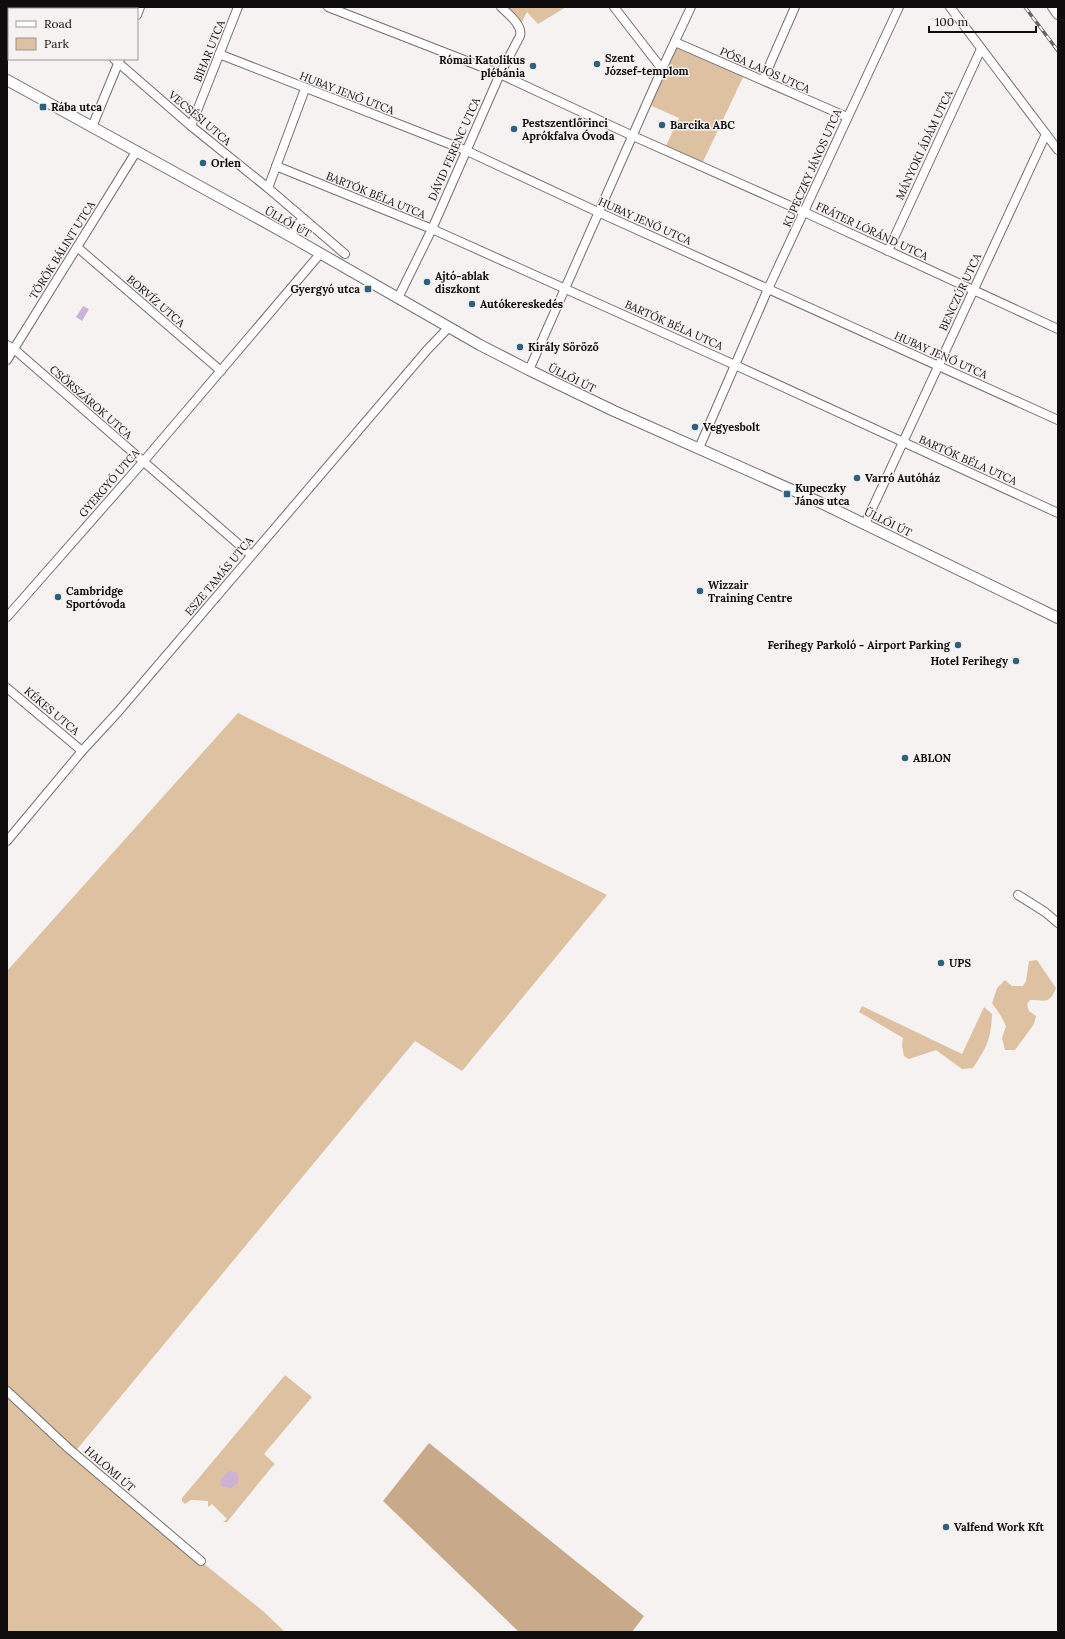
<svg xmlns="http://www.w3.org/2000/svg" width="1065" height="1639" font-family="Lora,serif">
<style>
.green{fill:#dec1a1}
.forest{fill:#c8aa8a}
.water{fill:#ccb2d5}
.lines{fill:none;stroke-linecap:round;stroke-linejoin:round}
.minor-casing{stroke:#746f6f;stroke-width:10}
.major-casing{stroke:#746f6f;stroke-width:12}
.minor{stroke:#fff;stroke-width:8}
.major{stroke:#fff;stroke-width:10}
.rail-casing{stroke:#686565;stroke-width:3.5}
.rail{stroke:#f7f2f2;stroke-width:2;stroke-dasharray:6;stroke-linecap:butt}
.poi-dot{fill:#2d617d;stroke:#f7f2f2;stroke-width:1.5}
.labels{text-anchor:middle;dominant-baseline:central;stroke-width:3;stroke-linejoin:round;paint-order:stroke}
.street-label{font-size:11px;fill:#0e0c0c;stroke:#f7f2f2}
.poi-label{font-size:11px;font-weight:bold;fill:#0e0c0c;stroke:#f7f2f2;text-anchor:start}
</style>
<rect width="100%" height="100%" fill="#f7f2f2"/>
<g class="green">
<polygon points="501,7 566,7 538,24 527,12 519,27"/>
<polygon points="675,42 745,73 701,166 664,150 679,118 647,104"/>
<polygon points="238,713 607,895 462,1071 415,1041 74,1453 198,1559 263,1611 285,1632 7,1632 7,971"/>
<path d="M1037,960l19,28c-7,17 -10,12 -26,12l-3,4 2,7 7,5 -2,8 -19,26h-10l-3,-12 4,-12 -5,-10 -9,-13 5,-15 8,-8 7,6h11l3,-5 3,-20z"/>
<path d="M862,1006l100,48 22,-47 8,7c-1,25 -5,33 -19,54l-11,1 -26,-19 -27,9 -5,-3 -2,-11 1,-7 -44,-26z"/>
<polygon points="285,1375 312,1397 264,1454 275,1464 271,1468 227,1522 223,1522 227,1519 212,1504 208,1507 208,1501 191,1500 185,1504 182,1501 182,1498"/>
</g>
<polygon class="forest" points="429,1443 644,1616 632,1632 519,1632 383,1501"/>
<g class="water">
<polygon points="83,306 89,309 82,321 76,317"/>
<polygon points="230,1471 236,1472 238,1475 238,1483 231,1488 221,1486 220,1480"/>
</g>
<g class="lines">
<g class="minor-casing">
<g id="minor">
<polyline points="51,7 53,9"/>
<polyline points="328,7 500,74 633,136 804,212 1058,329"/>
<polyline points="614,7 662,69"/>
<polyline points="950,7 1058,150"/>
<polyline points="137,15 140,7"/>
<polyline points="675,42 847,117"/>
<polyline points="219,54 465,150 598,212 1058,420"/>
<polyline points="114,59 191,126 268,188 345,254"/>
<polyline points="763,80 795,7"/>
<polyline points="191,126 238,7"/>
<polyline points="92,127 120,59"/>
<polyline points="276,166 432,229 735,365 1058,513"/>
<polyline points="268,188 305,89"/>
<polyline points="290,236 302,219"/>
<polyline points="77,247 221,371"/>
<polyline points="888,251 981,49"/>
<path d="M398,298l34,-69 68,-155 20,-38c3,-11 -12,-22 -19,-29"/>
<polyline points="7,345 14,349 251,555"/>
<polyline points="7,360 136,152"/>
<polyline points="529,370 662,69 691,7"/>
<polyline points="699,448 768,289 899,7"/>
<polyline points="865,524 1046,134"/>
<polyline points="7,617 143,462 320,254"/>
<polyline points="7,688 82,751"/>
<polyline points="7,841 82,751 118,712 427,350 449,327"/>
<polyline points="1018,895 1045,912 1058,923"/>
<polyline points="7,1391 68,1448 201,1561"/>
</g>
</g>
<g class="major-casing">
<g id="major">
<polyline points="1053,7 1058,14"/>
<polyline points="7,80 290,236 480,345 529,370 614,411 817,501 1058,618"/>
</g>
</g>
<use href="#minor" class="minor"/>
<use href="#major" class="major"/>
<g class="rail-casing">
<polyline id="rail" points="1025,7 1058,51"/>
</g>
<use href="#rail" class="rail"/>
</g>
<g class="poi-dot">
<circle cx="597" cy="64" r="4"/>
<circle cx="533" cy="66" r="4"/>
<rect x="39" y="103" width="8" height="8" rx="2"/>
<circle cx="662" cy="125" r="4"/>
<circle cx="514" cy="129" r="4"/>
<circle cx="203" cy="163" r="4"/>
<circle cx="427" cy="282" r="4"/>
<rect x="364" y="285" width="8" height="8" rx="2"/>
<circle cx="472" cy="304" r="4"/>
<circle cx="520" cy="347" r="4"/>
<circle cx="695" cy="427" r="4"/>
<circle cx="857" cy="478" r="4"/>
<rect x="783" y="490" width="8" height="8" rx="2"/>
<circle cx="700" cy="591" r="4"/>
<circle cx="58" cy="597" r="4"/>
<circle cx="958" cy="645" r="4"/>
<circle cx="1016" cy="661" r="4"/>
<circle cx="905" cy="758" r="4"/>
<circle cx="941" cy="963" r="4"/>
<circle cx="946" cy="1527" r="4"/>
</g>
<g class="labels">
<g class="street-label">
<text transform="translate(209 51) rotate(-68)">BIHAR UTCA</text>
<text transform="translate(765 70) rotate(24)">PÓSA LAJOS UTCA</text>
<text transform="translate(347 93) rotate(21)">HUBAY JENŐ UTCA</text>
<text transform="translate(200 118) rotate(40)">VECSÉSI UTCA</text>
<text transform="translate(924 145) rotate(-65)">MÁNYOKI ÁDÁM UTCA</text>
<text transform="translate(454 149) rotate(-66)">DÁVID FERENC UTCA</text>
<text transform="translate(812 168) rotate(-66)">KUPECZKY JÁNOS UTCA</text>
<text transform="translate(376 195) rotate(22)">BARTÓK BÉLA UTCA</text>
<text transform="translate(645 221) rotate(24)">HUBAY JENŐ UTCA</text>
<text transform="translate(288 222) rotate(29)">ÜLLŐI ÚT</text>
<text transform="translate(872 231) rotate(25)">FRÁTER LÓRÁND UTCA</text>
<text transform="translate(62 250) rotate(-58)">TÖRÖK BÁLINT UTCA</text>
<text transform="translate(960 292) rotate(-65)">BENCZÚR UTCA</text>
<text transform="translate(156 301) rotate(41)">BORVÍZ UTCA</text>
<text transform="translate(674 325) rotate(24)">BARTÓK BÉLA UTCA</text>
<text transform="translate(941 355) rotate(24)">HUBAY JENŐ UTCA</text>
<text transform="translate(572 378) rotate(26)">ÜLLŐI ÚT</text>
<text transform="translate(91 402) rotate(41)">CSÖRSZÁROK UTCA</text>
<text transform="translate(968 460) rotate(24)">BARTÓK BÉLA UTCA</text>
<text transform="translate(109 483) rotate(-49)">GYERGYÓ UTCA</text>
<text transform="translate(888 522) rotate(26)">ÜLLŐI ÚT</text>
<text transform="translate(219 576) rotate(-50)">ESZE TAMÁS UTCA</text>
<text transform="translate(52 711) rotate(40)">KÉKES UTCA</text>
<text transform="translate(110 1469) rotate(41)">HALOMI ÚT</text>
</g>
<g class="poi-label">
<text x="605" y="58">Szent<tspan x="605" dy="13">József-templom</tspan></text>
<text x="525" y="60" text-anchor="end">Római Katolikus<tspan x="525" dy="13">plébánia</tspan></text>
<text x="51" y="107">Rába utca</text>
<text x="522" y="123">Pestszentlőrinci<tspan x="522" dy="13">Aprókfalva Óvoda</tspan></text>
<text x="670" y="125">Barcika ABC</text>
<text x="211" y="163">Orlen</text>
<text x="435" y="276">Ajtó-ablak<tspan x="435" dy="13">diszkont</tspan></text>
<text x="360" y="289" text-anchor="end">Gyergyó utca</text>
<text x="480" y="304">Autókereskedés</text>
<text x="528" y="347">Király Söröző</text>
<text x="703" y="427">Vegyesbolt</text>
<text x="865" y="478">Varró Autóház</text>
<text x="795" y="488">Kupeczky<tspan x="795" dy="13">János utca</tspan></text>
<text x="708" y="585">Wizzair<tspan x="708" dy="13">Training Centre</tspan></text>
<text x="66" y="591">Cambridge<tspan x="66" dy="13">Sportóvoda</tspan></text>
<text x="950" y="645" text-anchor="end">Ferihegy Parkoló - Airport Parking</text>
<text x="1008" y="661" text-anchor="end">Hotel Ferihegy</text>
<text x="913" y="758">ABLON</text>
<text x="949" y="963">UPS</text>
<text x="954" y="1527">Valfend Work Kft</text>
</g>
</g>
<rect width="1065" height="1639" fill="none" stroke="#0e0c0c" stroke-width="16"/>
<rect x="8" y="8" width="130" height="52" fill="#f7f2f2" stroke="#9a9696"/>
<rect x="16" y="21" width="20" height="6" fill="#ffffff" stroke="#9a9696"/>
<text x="44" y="28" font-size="12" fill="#0e0c0c">Road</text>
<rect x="16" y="38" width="20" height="12" fill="#dec1a1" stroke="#9a9696"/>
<text x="44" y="48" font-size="12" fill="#0e0c0c">Park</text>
<path d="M929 26v6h107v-6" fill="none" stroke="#0e0c0c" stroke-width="2"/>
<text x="935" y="26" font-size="12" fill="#0e0c0c" stroke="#f7f2f2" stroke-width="3" paint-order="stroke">100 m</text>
</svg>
